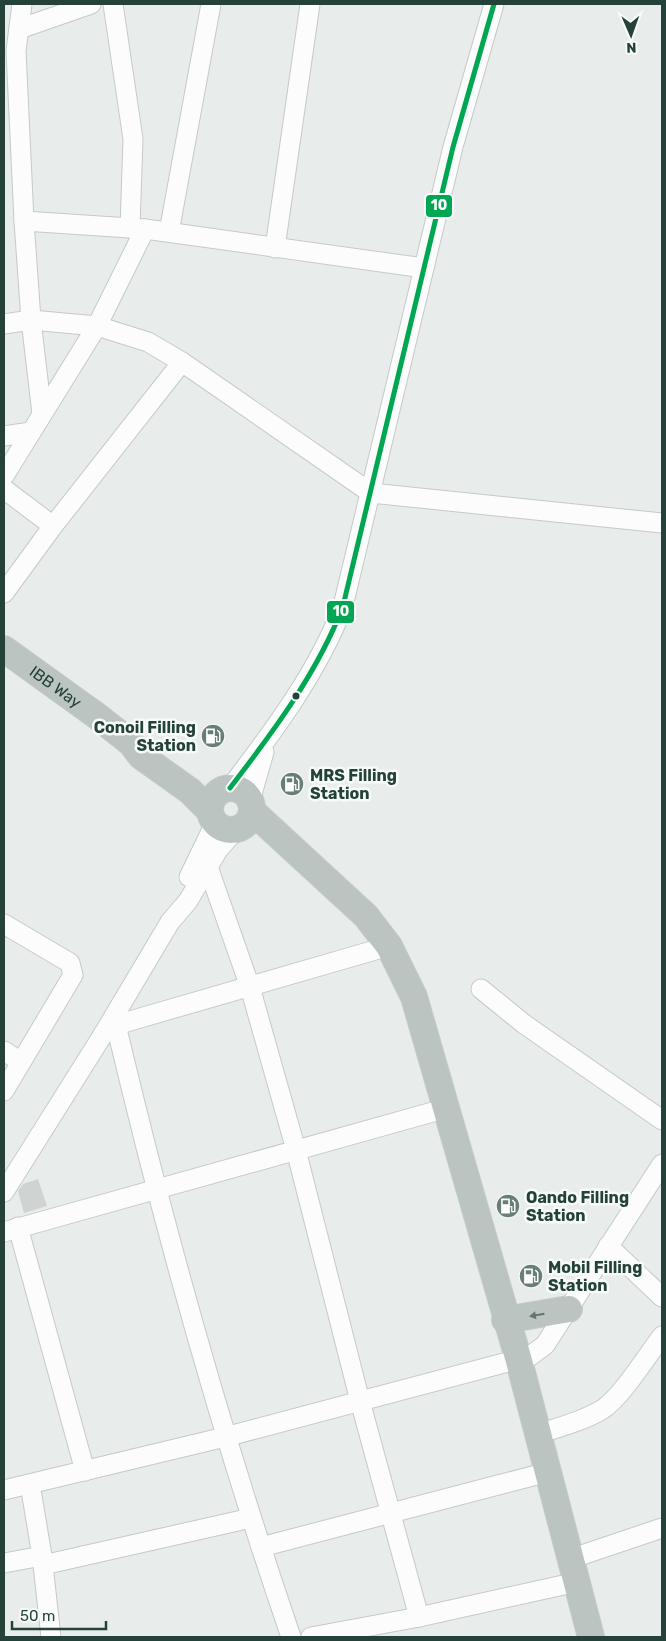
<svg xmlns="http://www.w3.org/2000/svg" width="666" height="1641" font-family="Rubik,sans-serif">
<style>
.building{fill:#cfd4d2}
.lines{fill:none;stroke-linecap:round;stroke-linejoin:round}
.minor-casing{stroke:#c5cac8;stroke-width:21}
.highway-casing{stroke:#c3ccc9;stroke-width:28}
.minor{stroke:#fcfcfc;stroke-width:19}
.highway{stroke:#bcc4c2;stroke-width:26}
.bus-1-casing{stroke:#f7fbf9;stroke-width:9}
.bus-1{stroke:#00a651;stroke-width:5}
.oneway{fill:#617670}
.bus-dot{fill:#24423a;stroke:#f7fbf9;stroke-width:2}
.labels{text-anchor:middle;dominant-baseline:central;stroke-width:5;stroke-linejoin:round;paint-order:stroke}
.street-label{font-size:16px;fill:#24423a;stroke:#f7fbf9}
.poi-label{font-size:16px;font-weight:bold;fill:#24423a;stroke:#f7fbf9;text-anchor:start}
.line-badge{stroke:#f7fbf9;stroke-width:2}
.badge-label{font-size:14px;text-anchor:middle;font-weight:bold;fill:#fff}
</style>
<rect width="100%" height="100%" fill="#e8edeb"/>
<polygon class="building" points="38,1179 47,1206 24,1213 18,1191 23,1184"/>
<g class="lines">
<g class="minor-casing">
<g id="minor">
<polyline points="22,4 16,51 24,221 31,320 42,414"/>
<polyline points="113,4 133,139 130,228"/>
<polyline points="19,29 91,4"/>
<polyline points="24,221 145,229 424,268"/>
<polyline points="169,232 211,4"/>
<polyline points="275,248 310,4"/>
<polyline points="4,324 31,320 97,326 148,342 182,362 371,493 662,523"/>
<polyline points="4,436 31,432"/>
<polyline points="4,476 97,326 145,229"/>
<polyline points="4,489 53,526"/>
<polyline points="4,593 53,526 182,362"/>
<path d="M230,788c43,-56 88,-116 113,-182l110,-459 41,-143"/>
<polyline points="250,801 264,752"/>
<polyline points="208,867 250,987 296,1150 360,1401 419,1617"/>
<polyline points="189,877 215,823"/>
<polyline points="4,924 70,963 73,975 4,1091"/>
<polyline points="481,989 524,1024 662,1120"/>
<polyline points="116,1025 389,946"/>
<path d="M104,1033l12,-8c49,207 106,411 175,612"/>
<polyline points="4,1051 21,1062"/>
<polyline points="4,1192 104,1033 170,922 188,901 218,850 235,830"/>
<polyline points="18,1227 85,1471"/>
<polyline points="4,1232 447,1108"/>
<polyline points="608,1246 662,1297"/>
<path d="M538,1434c22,-7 45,-13 65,-25 19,-13 44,-53 59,-73"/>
<polyline points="30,1484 42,1556 51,1637"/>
<polyline points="4,1490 225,1437 530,1356 545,1345 662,1164"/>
<polyline points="261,1547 548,1472"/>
<polyline points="570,1559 662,1528"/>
<polyline points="4,1563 42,1556"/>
<polyline points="43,1565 251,1518"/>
<polyline points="311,1637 419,1617 577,1582"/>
</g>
</g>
<g class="highway-casing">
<g id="highway">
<path id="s1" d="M4,649l93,67 34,27 10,13 49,35 19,19"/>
<circle cx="231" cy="809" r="21"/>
<polyline points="252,811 366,916 389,946 414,997 519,1361 591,1637"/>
<polyline points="505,1320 569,1309"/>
</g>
</g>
<use href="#minor" class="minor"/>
<use href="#highway" class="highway"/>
<g class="bus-1-casing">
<path id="bus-1" d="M230,788c43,-56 88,-116 113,-182l110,-459 41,-143"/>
</g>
<use href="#bus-1" class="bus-1"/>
</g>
<defs><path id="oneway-solid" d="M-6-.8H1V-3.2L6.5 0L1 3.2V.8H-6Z" transform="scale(1.25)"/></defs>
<use class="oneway" href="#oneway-solid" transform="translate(537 1315) rotate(170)"/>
<defs>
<g id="fuel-disc" transform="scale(1.25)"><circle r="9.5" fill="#697e78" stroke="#f7fbf9"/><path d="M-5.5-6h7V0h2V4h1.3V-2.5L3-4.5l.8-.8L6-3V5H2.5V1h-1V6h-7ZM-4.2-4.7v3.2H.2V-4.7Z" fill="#fff"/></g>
</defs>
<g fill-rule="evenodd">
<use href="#fuel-disc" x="213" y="736"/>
<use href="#fuel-disc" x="292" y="784"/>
<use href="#fuel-disc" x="508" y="1206"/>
<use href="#fuel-disc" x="531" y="1276"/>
</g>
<circle class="bus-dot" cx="296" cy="696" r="4.5"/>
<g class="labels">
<g class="street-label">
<text stroke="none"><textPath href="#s1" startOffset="64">IBB Way</textPath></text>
</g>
<g class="poi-label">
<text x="196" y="727" text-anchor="end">Conoil Filling<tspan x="196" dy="18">Station</tspan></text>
<text x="310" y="775">MRS Filling<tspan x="310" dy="18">Station</tspan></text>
<text x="526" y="1197">Oando Filling<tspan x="526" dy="18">Station</tspan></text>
<text x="548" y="1267">Mobil Filling<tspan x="548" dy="18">Station</tspan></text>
</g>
</g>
<g class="line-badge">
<rect x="425" y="194" width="28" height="24" rx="5" fill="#00a651"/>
<rect x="326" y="600" width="29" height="24" rx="5" fill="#00a651"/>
</g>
<g class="badge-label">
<text x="439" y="210">10</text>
<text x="341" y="616">10</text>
</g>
<rect width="666" height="1641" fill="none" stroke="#24423a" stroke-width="10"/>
<g transform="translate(631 35) rotate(178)" stroke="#f7fbf9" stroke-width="4" paint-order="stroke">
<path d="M0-4L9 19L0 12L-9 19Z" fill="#24423a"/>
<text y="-8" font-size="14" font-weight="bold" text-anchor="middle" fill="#24423a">N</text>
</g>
<path d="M12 1621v8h94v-8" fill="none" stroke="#24423a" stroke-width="2.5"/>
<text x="20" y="1621" font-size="15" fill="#24423a" stroke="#f7fbf9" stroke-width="4" paint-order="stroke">50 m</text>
</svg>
